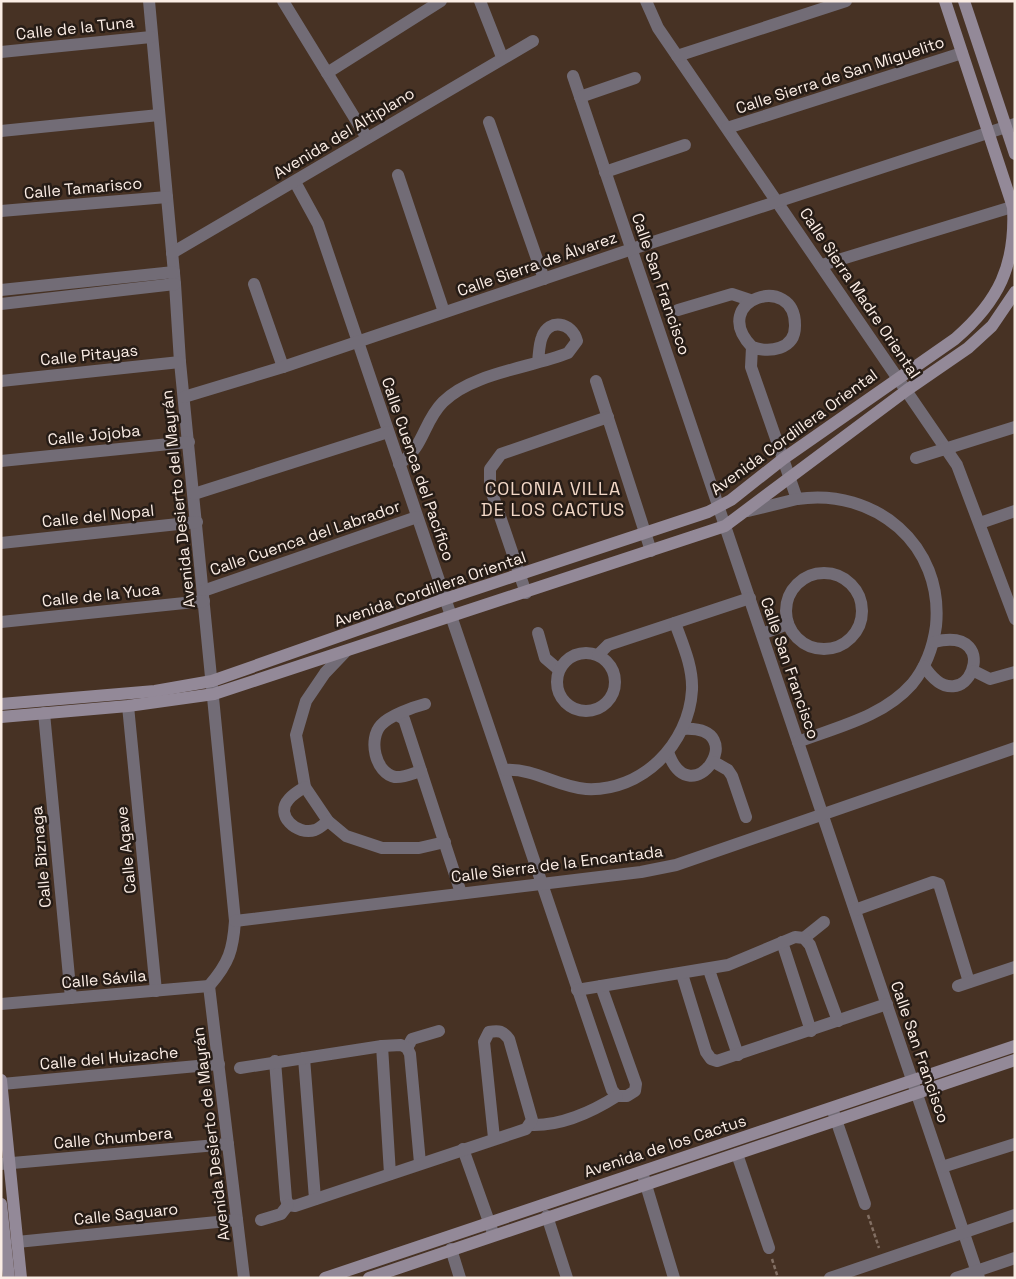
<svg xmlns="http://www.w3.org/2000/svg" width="1016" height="1279" font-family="'Space Grotesk',sans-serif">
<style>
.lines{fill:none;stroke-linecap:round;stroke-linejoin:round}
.path{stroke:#826f63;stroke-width:2.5;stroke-dasharray:4 2.5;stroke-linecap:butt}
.street{stroke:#726c76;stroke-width:12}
.secondary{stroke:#938998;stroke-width:12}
.labels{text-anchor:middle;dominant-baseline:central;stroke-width:5;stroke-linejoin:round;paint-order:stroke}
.street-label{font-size:16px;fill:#fbede5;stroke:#261c16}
.neighbourhood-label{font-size:18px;letter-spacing:1px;fill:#f2d7c6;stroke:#261c16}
</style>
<rect width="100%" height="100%" fill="#473224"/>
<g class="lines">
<g class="path">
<polyline points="868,1215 879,1248"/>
<polyline points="772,1259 778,1278"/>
</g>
<g class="street">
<path d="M149,1l26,283 5,78 55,559c-2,29 -6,42 -26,65"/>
<polyline points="283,1 367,138"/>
<polyline points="480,1 502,57"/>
<polyline points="646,1 658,28 957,465 1015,619"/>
<polyline points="1,52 151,37"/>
<polyline points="677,56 846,1"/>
<polyline points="327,73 441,1"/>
<polyline points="573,76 979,1278"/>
<polyline points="580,97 635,78"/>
<polyline points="489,122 544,279"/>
<polyline points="727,128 962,53"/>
<polyline points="1,131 159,115"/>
<polyline points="605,172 685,145"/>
<polyline points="398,175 444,312"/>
<polyline points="295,182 318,224 612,1090 617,1096 627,1096 635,1091 636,1084 601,986"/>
<polyline points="1,211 167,197"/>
<polyline points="172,253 533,41"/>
<polyline points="822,265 1015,206"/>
<polyline points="254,284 283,367"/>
<polyline points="1,290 174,272"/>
<polyline points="1,304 175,284"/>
<polyline points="678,310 732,294 750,300"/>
<path d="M752,347c17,6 43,3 43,-21 1,-55 -88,-26 -43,21l-1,20 46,132c78,-12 147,46 139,127 -3,22 -10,41 -24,58 -29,33 -75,43 -114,58"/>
<polyline points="1,381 180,362"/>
<polyline points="596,381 651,551"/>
<polyline points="184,397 283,367 632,249 1015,124"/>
<polyline points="916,458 1015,427"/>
<polyline points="1,461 189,442"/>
<path d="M399,464c25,-16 24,-42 44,-62 29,-29 87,-34 125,-49l9,-12c-5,-19 -28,-23 -35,-4 -3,7 -3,17 -4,25"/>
<polyline points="194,494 388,432"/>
<polyline points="748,511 797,499"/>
<polyline points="980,523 1015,511"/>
<polyline points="1,543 197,522"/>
<circle cx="824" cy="611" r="38"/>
<polyline points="203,591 417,517"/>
<polyline points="526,593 490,487 490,469 501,454 608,417"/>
<polyline points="1,622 204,601"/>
<polyline points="538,633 545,658 559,670"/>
<polyline points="762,634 788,624"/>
<polyline points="346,651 325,673 306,701 296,735 305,787 328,821 346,836 382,848 419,848 445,842"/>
<circle cx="586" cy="682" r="29"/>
<polyline points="598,655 608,645 750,598"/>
<path d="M924,666c41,63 83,-42 10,-24"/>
<polyline points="974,671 990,679 1015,672"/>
<polyline points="128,706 156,991"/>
<polyline points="44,713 71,998"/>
<polyline points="399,716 404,719 461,893"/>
<path d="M668,752c23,66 86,-27 15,-23"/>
<polyline points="714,762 728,770 732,776 746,817"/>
<path d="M505,770c30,-2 52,17 81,19 56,3 103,-45 106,-99 1,-23 -9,-45 -17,-67"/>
<path d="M421,771c-7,2 -18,7 -26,6 -20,-4 -27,-38 -14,-52 8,-9 32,-18 44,-21"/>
<path d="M305,787c-5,3 -12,7 -16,12 -15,16 8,37 26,31 4,-1 9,-6 13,-9"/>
<polyline points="855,910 933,882 939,884 969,982"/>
<polyline points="235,921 641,872 676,865 1015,748"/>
<polyline points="804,938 824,922"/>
<polyline points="782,942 811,1031"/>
<polyline points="709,970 738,1055"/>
<polyline points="682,974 706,1052 711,1059 717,1061 887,1004"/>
<polyline points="209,986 244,1278"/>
<polyline points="958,986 1015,967"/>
<polyline points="577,990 728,965 795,937 804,938 810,945 838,1021"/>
<polyline points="1,1004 209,986"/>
<polyline points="382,1046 390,1174"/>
<polyline points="407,1048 412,1039 439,1031"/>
<polyline points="304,1058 315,1199"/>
<polyline points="275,1061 286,1199 288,1205"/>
<polyline points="240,1068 382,1046 401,1045 407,1048 410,1054 420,1163"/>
<polyline points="2,1084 219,1064"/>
<polyline points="833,1111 865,1204"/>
<path d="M531,1125c29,1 61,-13 86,-29"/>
<polyline points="463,1149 493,1233"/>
<polyline points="737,1154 769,1248"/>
<polyline points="1,1164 228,1144"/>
<polyline points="942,1167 1015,1144"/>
<polyline points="643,1175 674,1278"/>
<path d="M288,1205l7,1 231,-77 6,-9 -23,-81c-6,-8 -10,-9 -20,-7l-5,10 10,96"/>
<polyline points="547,1216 567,1278"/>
<polyline points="261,1220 281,1214 288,1205"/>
<polyline points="17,1242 237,1220"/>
<polyline points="451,1249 460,1278"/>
<polyline points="830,1278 1015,1215"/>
<polyline points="956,1278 1015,1258"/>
</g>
<g class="secondary">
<polyline points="964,1 1015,154"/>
<path d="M1,704l154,-13 57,-10 233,-82 263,-87 23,-12 52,-41 172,-120c44,-38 61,-74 58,-132l-68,-206"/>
<polyline points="1,717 128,706 214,694 725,526 907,390 968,348 992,326 1015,292"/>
<polyline points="1,1080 21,1278"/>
<polyline points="1,1204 9,1278"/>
<polyline points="325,1278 1015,1046"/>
<polyline points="369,1278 1015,1060"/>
</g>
</g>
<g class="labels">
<g class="street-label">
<text transform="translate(75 28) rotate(-6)">Calle de la Tuna</text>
<text transform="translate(840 75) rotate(-18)">Calle Sierra de San Miguelito</text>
<text transform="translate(344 133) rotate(-31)">Avenida del Altiplano</text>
<text transform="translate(83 188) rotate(-5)">Calle Tamarisco</text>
<text transform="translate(537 264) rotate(-19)">Calle Sierra de Álvarez</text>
<text transform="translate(661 284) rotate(71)">Calle San Francisco</text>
<text transform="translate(860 293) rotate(56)">Calle Sierra Madre Oriental</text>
<text transform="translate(89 355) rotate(-6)">Calle Pitayas</text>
<text transform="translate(794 432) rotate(-36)">Avenida Cordillera Oriental</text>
<text transform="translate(94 435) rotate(-6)">Calle Jojoba</text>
<text transform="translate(418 469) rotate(71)">Calle Cuenca del Pacífico</text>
<text transform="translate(178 499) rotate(-96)">Avenida Desierto del Mayrán</text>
<text transform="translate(98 516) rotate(-6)">Calle del Nopal</text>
<text transform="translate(305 538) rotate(-19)">Calle Cuenca del Labrador</text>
<text transform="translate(430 589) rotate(-19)">Avenida Cordillera Oriental</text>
<text transform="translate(101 595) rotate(-6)">Calle de la Yuca</text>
<text transform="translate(790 668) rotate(71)">Calle San Francisco</text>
<text transform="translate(126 850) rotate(-96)">Calle Agave</text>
<text transform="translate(41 857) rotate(-95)">Calle Biznaga</text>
<text transform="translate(557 864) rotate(-7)">Calle Sierra de la Encantada</text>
<text transform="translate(104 979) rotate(-5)">Calle Sávila</text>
<text transform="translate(920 1052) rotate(71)">Calle San Francisco</text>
<text transform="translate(109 1058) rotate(-5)">Calle del Huizache</text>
<text transform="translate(211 1134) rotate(-97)">Avenida Desierto de Mayrán</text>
<text transform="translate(113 1138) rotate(-5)">Calle Chumbera</text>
<text transform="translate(665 1146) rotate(-18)">Avenida de los Cactus</text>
<text transform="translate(126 1214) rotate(-6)">Calle Saguaro</text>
</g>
<g class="neighbourhood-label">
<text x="553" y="488">COLONIA VILLA<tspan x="553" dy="21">DE LOS CACTUS</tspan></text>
</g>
</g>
<rect width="1016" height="1279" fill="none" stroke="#fbede5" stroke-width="5"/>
</svg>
